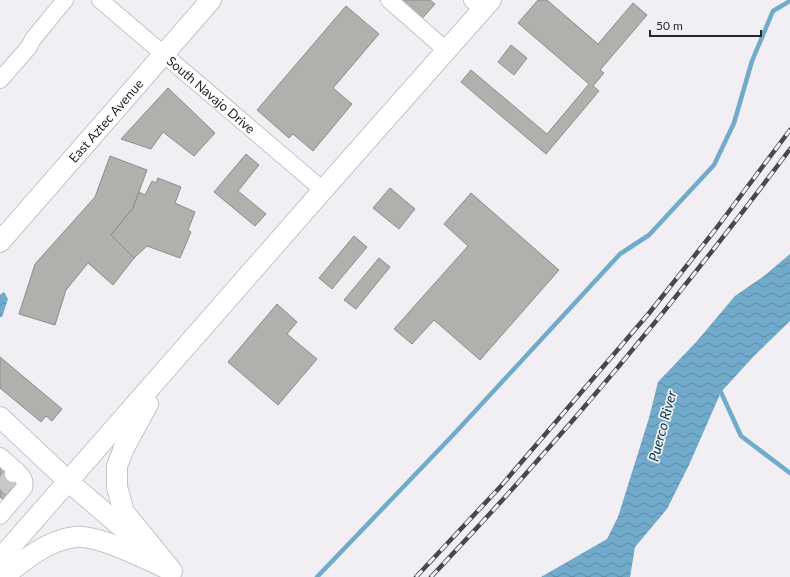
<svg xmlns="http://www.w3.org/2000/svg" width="790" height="577" font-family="Lato,sans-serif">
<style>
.water{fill:url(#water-waves)}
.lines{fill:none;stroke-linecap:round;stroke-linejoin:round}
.stream{stroke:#71aaca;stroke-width:4.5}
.building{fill:#b2b0ac;stroke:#8e8c89}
.minor-tunnel{stroke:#c9c7ca;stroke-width:16;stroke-dasharray:16 8;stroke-linecap:butt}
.minor-casing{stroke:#c5c4c8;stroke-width:18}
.major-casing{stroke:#c5c4c8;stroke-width:22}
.minor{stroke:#fff;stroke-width:16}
.major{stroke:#fff;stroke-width:20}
.rail-casing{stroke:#484849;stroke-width:4.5}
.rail{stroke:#f1eff3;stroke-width:3;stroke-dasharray:9;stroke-linecap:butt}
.labels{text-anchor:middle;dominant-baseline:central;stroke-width:3.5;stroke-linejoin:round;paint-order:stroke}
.street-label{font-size:13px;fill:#272728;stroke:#f1eff3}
.water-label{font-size:14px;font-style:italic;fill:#06394f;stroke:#f1eff3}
</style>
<defs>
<pattern id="water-waves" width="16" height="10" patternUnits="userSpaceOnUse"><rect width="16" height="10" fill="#71aaca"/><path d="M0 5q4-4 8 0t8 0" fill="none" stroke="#5d8aa4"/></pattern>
</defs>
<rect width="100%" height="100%" fill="#f1eff3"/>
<g class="water">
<polygon points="790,254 790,321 754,356 721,392 689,465 667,509 635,547 630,577 541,577 607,539 618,517 649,418 658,382 697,341 735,296 764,276"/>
<polygon points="4,292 8,299 2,317 0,317 0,295"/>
</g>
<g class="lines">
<g class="stream">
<polyline points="719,388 741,436 790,473"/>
<polyline points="317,577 454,434 620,254 649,235 714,165 734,123 752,61 773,11 790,1"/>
</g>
</g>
<g class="building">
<polygon points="395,0 430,0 435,4 419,22"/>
<polygon points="538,0 547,0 598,44 633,3 647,15 600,70 604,73 593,86 599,91 546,154 461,82 471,70 547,134 589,84 518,23"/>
<polygon points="346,6 379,34 333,88 352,104 313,151 293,134 289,138 257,110"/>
<polygon points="511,45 527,58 514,75 498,62"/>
<polygon points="168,88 215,133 194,156 163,132 151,149 121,139"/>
<polygon points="246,154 259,165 238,191 266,214 255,226 214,192"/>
<polygon points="110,156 147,170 133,208 111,235 134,258 113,285 88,263 66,290 55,325 19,314 35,264 95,197"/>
<polygon points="158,178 181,187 175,203 195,212 188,230 191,232 180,258 147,246 134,258 111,235 133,208 139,192 145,195 152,181 156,183"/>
<polygon points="390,188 415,209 399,229 373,208"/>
<polygon points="471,193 559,270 480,360 434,320 412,344 394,329 468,246 444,224"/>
<polygon points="354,236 367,247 332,289 319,278"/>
<polygon points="379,258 390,267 356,309 344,300"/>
<polygon points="277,304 297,322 287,334 317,359 278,405 228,362"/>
<polygon points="0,357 62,409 52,421 46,416 41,422 0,388"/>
<polygon points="0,463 24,484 7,503 0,497"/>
</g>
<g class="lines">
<polyline class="minor-tunnel" points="0,489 13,474"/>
<g class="minor-casing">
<g id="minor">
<path id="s1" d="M100,0l223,190"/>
<polyline points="389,0 447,51"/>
<polyline points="472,0 483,10"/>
<polyline points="0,80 29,47 33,39 65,0"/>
<polyline points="0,456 16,470 13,474"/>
<path d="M0,516l24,-28c2,-9 -2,-12 -8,-18"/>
</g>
</g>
<g class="major-casing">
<g id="major">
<path id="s2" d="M0,242l211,-242"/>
<polyline points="148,404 124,448 117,466 117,487 124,512 172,571"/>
<polyline points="0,417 69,482 132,536"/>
<polyline points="0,559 323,190 491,0"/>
<path d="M3,577c21,-17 45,-37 72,-40 23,-3 72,23 95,33"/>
</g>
</g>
<use href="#minor" class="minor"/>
<use href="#major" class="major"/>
<g class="rail-casing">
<g id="rail">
<polyline points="416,577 501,486 650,312 715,230 790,130"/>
<path d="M431,577c31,-33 62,-66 92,-100 94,-105 183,-215 267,-328"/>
</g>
</g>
<use href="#rail" class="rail"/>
</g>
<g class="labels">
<g class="street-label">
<text stroke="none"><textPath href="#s1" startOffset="146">South Navajo Drive</textPath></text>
<text stroke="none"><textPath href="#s2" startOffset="161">East Aztec Avenue</textPath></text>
</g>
<g class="water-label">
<text transform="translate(662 426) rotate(-75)">Puerco River</text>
</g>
</g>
<path d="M650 30v6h111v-6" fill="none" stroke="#272728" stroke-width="2"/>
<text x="656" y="30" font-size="12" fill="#272728" stroke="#f1eff3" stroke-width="3" paint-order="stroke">50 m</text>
</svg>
